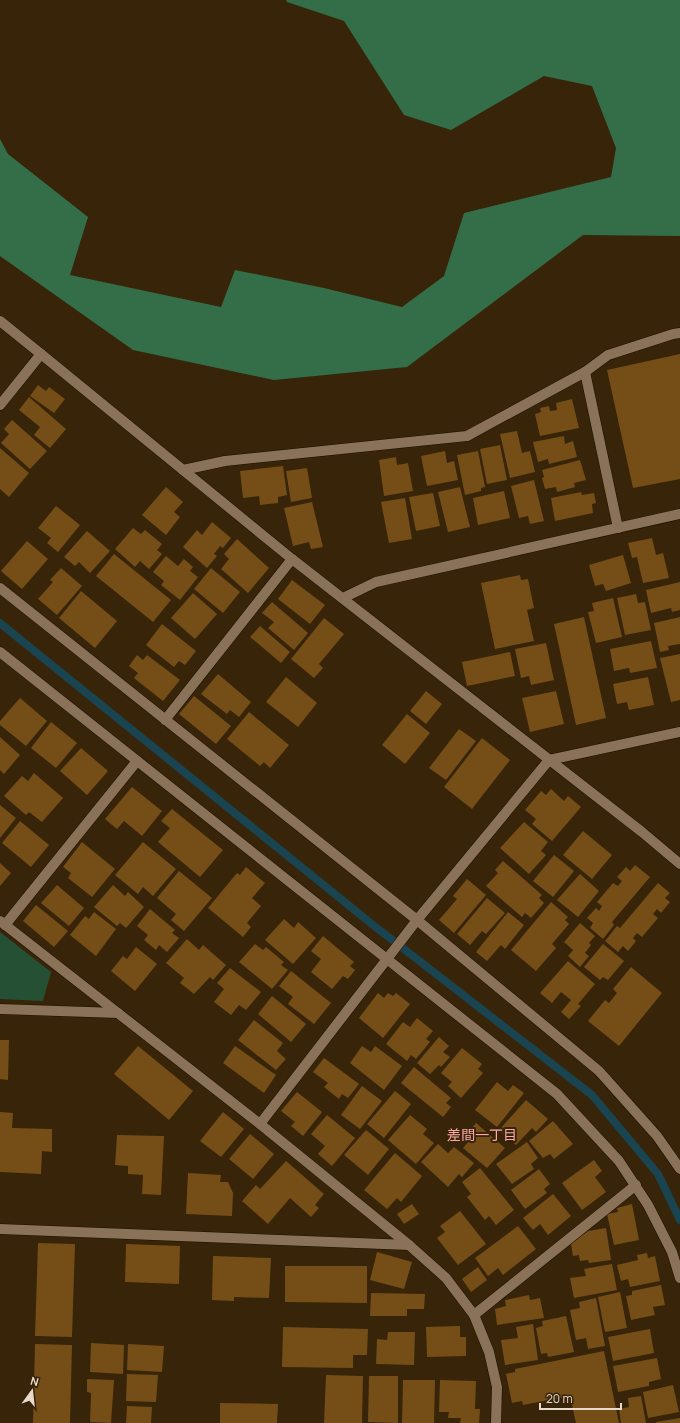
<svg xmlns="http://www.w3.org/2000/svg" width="680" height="1423" font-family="Manrope,'Noto Sans JP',sans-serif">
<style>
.green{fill:#255034}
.forest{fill:#346e48}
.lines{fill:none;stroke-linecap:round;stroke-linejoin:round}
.stream{stroke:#194450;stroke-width:8}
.building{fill:#744e16}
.street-casing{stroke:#1c0e00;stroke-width:11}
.street{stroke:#897257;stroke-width:10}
.labels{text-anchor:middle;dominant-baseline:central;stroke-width:4;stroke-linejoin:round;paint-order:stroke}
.neighbourhood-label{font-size:14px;fill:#fca8ab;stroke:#372409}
</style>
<rect width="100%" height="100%" fill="#372409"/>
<polygon class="green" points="0,932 51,972 43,1001 0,999"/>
<polygon class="forest" points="286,0 680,0 680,236 583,235 407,367 274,380 133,350 0,256 0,139 8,154 88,217 70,275 221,307 235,270 324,288 402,307 444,276 464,213 611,177 616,148 592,86 544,76 451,130 404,115 344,21 287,2"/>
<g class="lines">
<polyline class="stream" points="0,623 373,925 592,1095 658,1174 680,1220"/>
</g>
<g class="building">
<polygon points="680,354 680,479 633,488 607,370"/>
<polygon points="38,385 46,391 49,387 65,399 54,413 30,396"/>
<polygon points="29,397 66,429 50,448 34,435 40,427 19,410"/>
<polygon points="572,399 579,428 540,436 535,414 541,412 540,408 549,406 550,411 557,410 556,403"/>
<polygon points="12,420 47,451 30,469 1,443 9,434 4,429"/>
<polygon points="517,431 522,453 530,451 535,472 510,478 500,434"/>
<polygon points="564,436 565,444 573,441 577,457 549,464 548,459 538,462 533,442"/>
<polygon points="500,445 507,480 487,484 480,449"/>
<polygon points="0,448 29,473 9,497 0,489"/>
<polygon points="445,451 447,463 454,461 458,480 427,486 421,456"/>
<polygon points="478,451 485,487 481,488 481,491 465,495 457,455"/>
<polygon points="396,457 397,465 408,463 413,491 384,496 379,460"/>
<polygon points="580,460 586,480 574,483 575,487 557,492 556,487 545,489 542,478 544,477 542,470"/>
<polygon points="283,466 287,495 278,497 278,503 260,505 259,496 243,498 240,471"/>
<polygon points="307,468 312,498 291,502 286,471"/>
<polygon points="534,480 544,521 530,524 528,516 519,518 511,486"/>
<polygon points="166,487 183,502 174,512 180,517 166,535 142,515"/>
<polygon points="460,487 470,527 448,532 438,492"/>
<polygon points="504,491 510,518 478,525 473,498"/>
<polygon points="581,492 582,495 594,493 596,503 592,504 593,513 555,521 551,498"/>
<polygon points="433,493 440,526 416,531 409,497"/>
<polygon points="405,498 412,539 389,543 381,502"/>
<polygon points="312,502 323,547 311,549 309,542 293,546 284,508"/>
<polygon points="56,506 80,525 58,552 47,543 51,538 38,528"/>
<polygon points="212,522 231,538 223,548 220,546 214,554 217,556 207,568 183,547 197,530 202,535"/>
<polygon points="133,528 141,534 145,530 162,544 157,550 162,554 149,569 140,561 135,567 115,549"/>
<polygon points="87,531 110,551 90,573 79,562 75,566 64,557"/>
<polygon points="652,538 656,555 663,553 669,578 643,583 637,557 632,558 628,543"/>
<polygon points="237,539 269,568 248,593 221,569 229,559 224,554"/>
<polygon points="27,541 48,559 22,589 1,571"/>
<polygon points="114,554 171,600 153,622 96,576"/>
<polygon points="623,555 631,583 606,591 603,584 595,586 589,565"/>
<polygon points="166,556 178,566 184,559 193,567 190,571 198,577 180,600 161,585 164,581 153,572"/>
<polygon points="61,568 82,586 57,615 38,599 53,582 50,580"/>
<polygon points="211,568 240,592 223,613 194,589"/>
<polygon points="520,575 521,580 528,579 534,608 527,610 534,641 495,649 481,583"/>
<polygon points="292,580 325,605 310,624 278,599"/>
<polygon points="680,582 680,610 672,612 671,608 651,613 646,590"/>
<polygon points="81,591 117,621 95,648 59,618"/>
<polygon points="193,593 217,614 195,639 171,618"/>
<polygon points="636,594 638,603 645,602 651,630 625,635 617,598"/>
<polygon points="613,598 622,637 596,643 588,612 594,611 592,603"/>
<polygon points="272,602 308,633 294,650 268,628 274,622 262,613"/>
<polygon points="584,617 606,718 576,725 554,624"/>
<polygon points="680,617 680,644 668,646 669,650 660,652 654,623"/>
<polygon points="324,618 344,634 319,664 323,668 314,678 291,659"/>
<polygon points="162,624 196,651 185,665 179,661 174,667 146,645"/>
<polygon points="260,626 290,652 281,663 250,637"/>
<polygon points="651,641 657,668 630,673 629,668 614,671 610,649"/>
<polygon points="546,643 554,680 531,685 529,676 521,678 515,649"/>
<polygon points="510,652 515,676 467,686 462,662"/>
<polygon points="680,654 680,700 671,702 660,658"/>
<polygon points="137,655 143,660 147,655 180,680 163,701 134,678 138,673 129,666"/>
<polygon points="218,674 251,702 239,717 230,710 227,714 201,694"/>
<polygon points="286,677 317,703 298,727 266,702"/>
<polygon points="648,677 654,705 629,710 627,702 617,704 613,684"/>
<polygon points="426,691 442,704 426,724 410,711"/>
<polygon points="556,691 564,724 530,732 522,698"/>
<polygon points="194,696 231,726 216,744 179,714"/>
<polygon points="20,698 47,721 26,746 0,725 0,721"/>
<polygon points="249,712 289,745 270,768 264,762 260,766 227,739"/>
<polygon points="407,714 430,733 405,764 382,745"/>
<polygon points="51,722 77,743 56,768 31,748"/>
<polygon points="459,729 476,741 446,780 429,768"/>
<polygon points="0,737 20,755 4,774 0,770"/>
<polygon points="482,738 510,760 472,809 444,787"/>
<polygon points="81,748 108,771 87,795 60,771"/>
<polygon points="34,773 63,798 42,822 29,812 26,815 4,796 22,776 28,781"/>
<polygon points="132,787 162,811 142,836 124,821 117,829 105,819"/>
<polygon points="551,789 564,801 568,796 581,807 552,841 532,824 536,819 525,810 541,791 546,795"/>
<polygon points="0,805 16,818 0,838"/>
<polygon points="172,809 223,850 200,877 158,842 170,828 161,821"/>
<polygon points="20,821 49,845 31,867 2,843"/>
<polygon points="524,822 548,842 541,851 546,855 529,874 500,848"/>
<polygon points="583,831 612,855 592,879 563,855"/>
<polygon points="82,842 115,869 92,897 68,878 71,873 63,867"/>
<polygon points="143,842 176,869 153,896 143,887 138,894 115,875"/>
<polygon points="554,855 574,871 553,897 533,881"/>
<polygon points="503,861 542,895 539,898 544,903 531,918 525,913 522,917 486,886 498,873 495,870"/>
<polygon points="0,863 11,873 0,886"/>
<polygon points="635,865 650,877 612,922 614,925 603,939 590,928 593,923 587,918 596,908 599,911 602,906 597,902 613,883 618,886 622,881 617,877 626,867 630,871"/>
<polygon points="246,867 265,883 252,898 261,906 247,923 251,927 243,937 208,908 237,873 240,875"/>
<polygon points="179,871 212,898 184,931 171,920 176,914 157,898"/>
<polygon points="580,874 599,891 578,917 557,900"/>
<polygon points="467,879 486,895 454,933 439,920 457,899 453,896"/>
<polygon points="658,883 670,893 665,898 670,902 661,913 657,909 653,914 658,918 642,937 637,933 633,938 636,941 628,951 623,946 618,952 605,941 617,926 620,928"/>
<polygon points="57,885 84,908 69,926 41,903"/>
<polygon points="113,885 125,896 128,892 144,907 126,928 120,923 117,926 94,907"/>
<polygon points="487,898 505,913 486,934 482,931 470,945 457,934"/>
<polygon points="551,902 568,917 565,920 569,924 552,944 556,948 536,971 511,950"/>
<polygon points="36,905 68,931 54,947 23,921"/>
<polygon points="150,909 175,930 172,933 179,938 167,952 159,945 156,950 144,940 148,935 137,926"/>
<polygon points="94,912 116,929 96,956 70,935 85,916 89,919"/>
<polygon points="508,912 524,925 505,949 501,945 487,961 476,952"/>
<polygon points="284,919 294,928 298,922 316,938 293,964 265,940"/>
<polygon points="580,923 595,936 589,943 591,945 585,953 589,956 580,967 568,956 573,950 564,942"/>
<polygon points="323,936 354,962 350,966 355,970 348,979 343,976 332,989 311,972 321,959 311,951"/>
<polygon points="187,939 199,950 203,945 226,965 213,980 210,977 194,994 180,983 184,978 166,963"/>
<polygon points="255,944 263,950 266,947 284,962 281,965 288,970 272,989 239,962"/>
<polygon points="603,944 624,961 608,980 603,977 600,980 584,967"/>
<polygon points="136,947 157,964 135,991 111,971 123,956 127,959"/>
<polygon points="568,961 595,984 578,1004 581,1006 569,1019 561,1012 571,1000 561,992 552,1003 540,993"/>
<polygon points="631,967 662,993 619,1046 588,1021 605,1000 609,1003 617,993 613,989"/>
<polygon points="230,968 261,992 246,1010 239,1005 231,1015 214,1002 224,989 217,983"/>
<polygon points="291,971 331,1003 314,1024 288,1004 293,997 279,986"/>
<polygon points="378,993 384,998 388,993 393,996 396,993 410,1004 383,1038 359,1018"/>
<polygon points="272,996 306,1024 291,1042 258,1014"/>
<polygon points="417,1018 433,1031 426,1039 430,1042 416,1059 411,1055 407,1061 386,1044 403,1022 410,1027"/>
<polygon points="254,1020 283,1043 277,1051 286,1059 276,1070 238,1040"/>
<polygon points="439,1037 449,1046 443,1052 450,1057 441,1067 439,1065 430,1074 417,1063"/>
<polygon points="0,1040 9,1040 8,1080 0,1079"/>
<polygon points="138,1046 193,1091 169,1120 114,1074"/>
<polygon points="235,1046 276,1075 264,1093 223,1063"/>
<polygon points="362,1046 371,1052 375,1046 402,1066 384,1090 350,1063"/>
<polygon points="462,1048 482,1064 478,1069 483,1073 461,1098 448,1086 452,1082 441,1073"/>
<polygon points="324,1058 359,1084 348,1098 342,1094 339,1099 324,1087 328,1083 313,1072"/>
<polygon points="414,1067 451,1098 446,1103 451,1107 443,1117 401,1083"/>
<polygon points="497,1082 508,1091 513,1085 524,1093 497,1127 475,1110"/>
<polygon points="362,1086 382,1101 360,1129 341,1115"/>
<polygon points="395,1091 411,1104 384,1138 367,1124"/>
<polygon points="297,1092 322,1112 303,1136 291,1126 295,1122 281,1111"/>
<polygon points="526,1100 548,1119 536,1132 532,1128 516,1145 499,1130"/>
<polygon points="0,1112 13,1113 12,1128 52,1129 52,1152 42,1151 41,1174 0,1172"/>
<polygon points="223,1112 244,1129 221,1157 200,1141"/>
<polygon points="327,1115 355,1138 332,1166 318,1154 325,1146 311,1134"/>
<polygon points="410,1115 427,1129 423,1134 434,1143 416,1164 388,1140"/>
<polygon points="553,1121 573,1144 554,1159 550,1154 543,1158 529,1141"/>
<polygon points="476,1123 505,1148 487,1168 463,1148 471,1139 466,1135"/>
<polygon points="366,1130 389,1149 368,1175 344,1155"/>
<polygon points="250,1134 274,1154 253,1179 229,1159"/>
<polygon points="117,1135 164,1136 161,1195 142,1194 143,1175 128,1174 128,1166 115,1165"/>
<polygon points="527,1142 538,1158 531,1164 534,1169 512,1184 496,1164"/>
<polygon points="438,1144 448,1153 454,1147 474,1163 462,1177 459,1174 448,1187 421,1162"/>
<polygon points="395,1153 422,1176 401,1202 397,1198 387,1209 364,1190"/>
<polygon points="594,1160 602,1171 595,1177 606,1192 582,1210 562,1183"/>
<polygon points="286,1161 324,1194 315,1205 319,1208 311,1217 290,1198 268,1224 242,1201 256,1185 260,1189"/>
<polygon points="480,1168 514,1210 496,1225 489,1216 485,1220 467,1197 471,1194 462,1182"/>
<polygon points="539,1169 550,1184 544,1189 547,1193 525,1209 511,1190"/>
<polygon points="188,1173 221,1175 220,1182 228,1182 233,1193 232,1216 186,1214"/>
<polygon points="553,1194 571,1216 548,1235 540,1224 533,1230 523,1218"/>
<polygon points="412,1204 419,1214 404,1224 397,1214"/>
<polygon points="632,1204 639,1240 614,1245 607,1214 618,1212 617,1208"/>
<polygon points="460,1211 486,1244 458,1265 437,1238 445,1232 440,1226"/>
<polygon points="518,1226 536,1249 503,1275 498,1268 488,1276 475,1258"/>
<polygon points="606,1228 611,1260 589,1263 588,1260 580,1261 579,1255 573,1256 571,1244 588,1231"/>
<polygon points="38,1243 75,1244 72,1337 35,1336"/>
<polygon points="126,1244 180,1246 179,1284 125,1282"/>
<polygon points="377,1252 412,1262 404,1289 370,1280"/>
<polygon points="647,1253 648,1258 655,1256 660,1281 630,1287 628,1279 621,1281 617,1265 638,1260 637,1255"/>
<polygon points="213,1256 271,1258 269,1298 234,1297 234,1301 212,1300"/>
<polygon points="612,1264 617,1290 574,1298 570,1278 586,1276 584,1269"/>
<polygon points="285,1266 367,1266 367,1303 285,1302"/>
<polygon points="478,1267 487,1280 471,1292 462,1279"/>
<polygon points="661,1285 665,1305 653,1307 655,1315 631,1320 626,1296 632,1295 632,1291"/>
<polygon points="620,1292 627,1328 605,1332 598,1297"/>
<polygon points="371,1293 425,1294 424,1309 407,1309 407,1316 370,1316"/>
<polygon points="529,1295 530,1300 540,1298 544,1318 497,1325 495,1309 506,1306 505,1300"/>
<polygon points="596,1298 605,1346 588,1349 586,1338 576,1340 570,1310 580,1308 579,1302"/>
<polygon points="566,1316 574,1352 548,1357 547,1353 541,1354 536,1328 543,1326 542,1321"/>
<polygon points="533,1324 538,1360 505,1365 501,1340 518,1338 516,1327"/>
<polygon points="460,1326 460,1337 466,1337 466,1356 427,1357 426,1327"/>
<polygon points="283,1327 368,1329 367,1355 353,1355 353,1368 282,1367"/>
<polygon points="650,1329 654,1353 613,1361 608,1337"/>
<polygon points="388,1332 415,1332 414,1365 376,1364 377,1339 387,1340"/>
<polygon points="91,1343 124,1345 123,1374 90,1372"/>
<polygon points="35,1344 72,1345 70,1423 33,1423"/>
<polygon points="128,1344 164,1346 162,1372 127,1370"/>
<polygon points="604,1351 619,1423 576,1423 570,1396 523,1405 522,1401 512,1403 506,1374 515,1372 515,1369"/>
<polygon points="657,1358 661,1379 649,1382 649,1386 618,1392 613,1366"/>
<polygon points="127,1374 158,1375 156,1402 126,1401"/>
<polygon points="326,1375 363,1376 362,1423 324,1423"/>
<polygon points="369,1376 398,1376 398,1423 368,1422"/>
<polygon points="87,1379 114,1380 111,1423 90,1422 91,1393 87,1392"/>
<polygon points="403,1380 435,1380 434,1423 402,1423"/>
<polygon points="440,1380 476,1381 475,1409 480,1409 479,1423 460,1423 461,1418 448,1418 449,1412 439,1412"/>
<polygon points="673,1385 679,1412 648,1418 643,1392"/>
<polygon points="641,1396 646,1423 621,1423 619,1409 629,1407 628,1398"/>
<polygon points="220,1403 278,1404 277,1423 220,1423"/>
<polygon points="127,1406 152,1407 151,1423 126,1423"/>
<polygon points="680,1418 680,1423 656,1423 656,1422"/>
</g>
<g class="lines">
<g class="street-casing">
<g id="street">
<polyline points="0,321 41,354 292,559 642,832 680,864"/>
<polyline points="585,372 618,528"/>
<polyline points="0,405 41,354"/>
<polyline points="183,470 225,461 467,436 585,372 608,355 673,334 680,333"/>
<polyline points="0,588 417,920 599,1071 657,1136 680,1169"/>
<polyline points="343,598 376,582 680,514"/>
<polyline points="0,652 557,1094 619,1161 648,1205 672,1252 680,1278"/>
<polyline points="165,720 292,559"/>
<polyline points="0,921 260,1124 409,1245 446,1278 474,1315 489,1352 497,1387 496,1423"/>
<polyline points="5,925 137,761"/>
<polyline points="0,1009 118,1013"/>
<polyline points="260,1124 417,920 549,760 680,732"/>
<polyline points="0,1229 409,1245"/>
<polyline points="474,1315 636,1185"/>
</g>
</g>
<use href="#street" class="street"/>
</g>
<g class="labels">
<g class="neighbourhood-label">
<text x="482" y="1134">差間一丁目</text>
</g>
</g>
<g transform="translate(32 1391) rotate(15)" stroke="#372409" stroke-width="3" paint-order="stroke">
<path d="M0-3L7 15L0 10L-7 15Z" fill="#e8dbcc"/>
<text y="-6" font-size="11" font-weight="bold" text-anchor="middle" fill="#e8dbcc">N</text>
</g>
<path d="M540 1403v6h81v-6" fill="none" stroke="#e8dbcc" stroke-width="2"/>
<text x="546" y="1403" font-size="12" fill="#e8dbcc" stroke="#372409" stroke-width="3" paint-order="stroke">20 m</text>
</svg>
